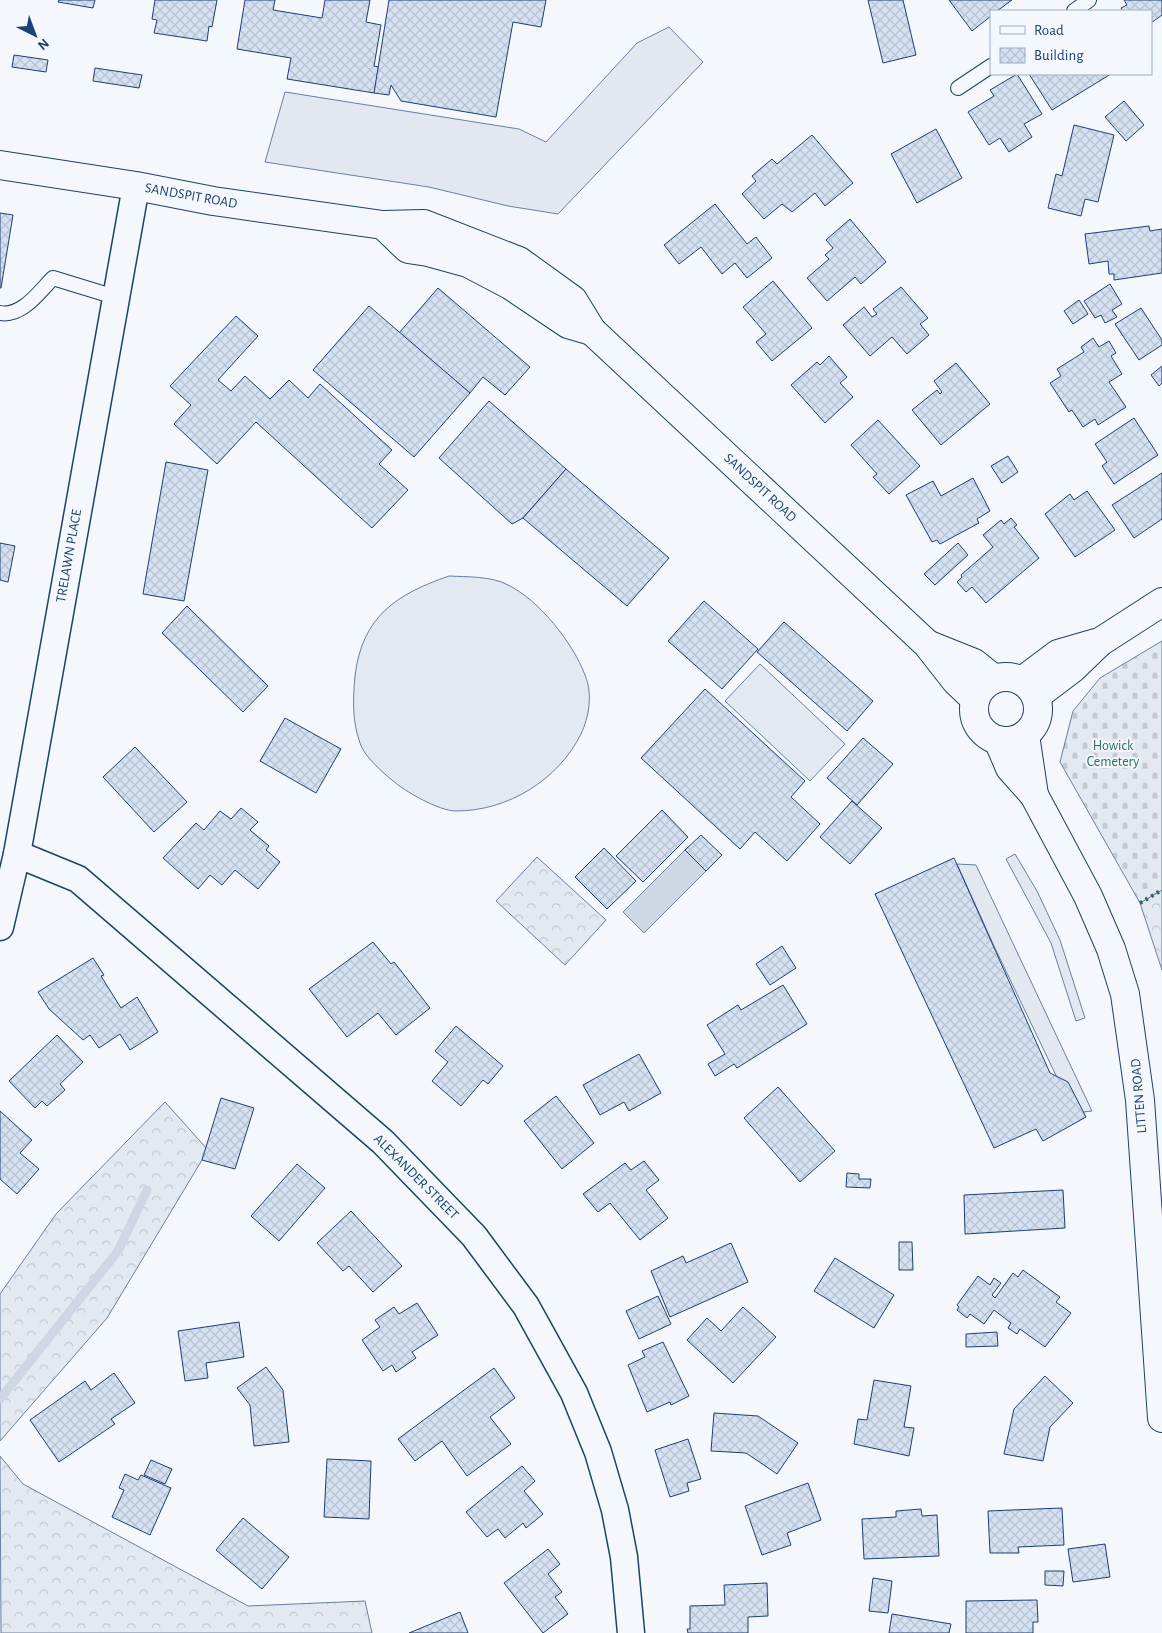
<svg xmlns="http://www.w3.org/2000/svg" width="1162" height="1633" font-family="'Alegreya Sans',sans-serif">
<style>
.grass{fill:#e3e9f0;stroke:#687fa3}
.forest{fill:url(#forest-crowns);stroke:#687fa3}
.cemetery{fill:url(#cemetery-stones);stroke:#687fa3}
.parking{fill:#e3e8f0;stroke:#687fa3}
.water{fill:#cfd7e4;stroke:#687fa3}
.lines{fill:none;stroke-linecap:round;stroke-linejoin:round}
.stream{stroke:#cfd7e4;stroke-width:9}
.building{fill:url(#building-cross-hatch);stroke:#1d3f73}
.lane-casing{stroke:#1d3f73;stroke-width:16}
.street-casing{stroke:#1d3f73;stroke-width:29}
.secondary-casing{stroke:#1d3f73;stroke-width:30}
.lane{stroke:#f4f7fb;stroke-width:14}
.street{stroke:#f4f7fb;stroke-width:26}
.secondary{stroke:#f4f7fb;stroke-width:28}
.hedge{stroke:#2c6c60;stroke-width:4;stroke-dasharray:2.5 4;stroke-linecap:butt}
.labels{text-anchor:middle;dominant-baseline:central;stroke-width:4;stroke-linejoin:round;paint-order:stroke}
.street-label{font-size:14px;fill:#1d3f73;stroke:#f4f7fb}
.park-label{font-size:14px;fill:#2c6c60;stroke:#f4f7fb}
</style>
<defs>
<pattern id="forest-crowns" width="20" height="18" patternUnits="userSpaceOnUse" patternTransform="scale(1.25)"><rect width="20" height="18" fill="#e3e9f0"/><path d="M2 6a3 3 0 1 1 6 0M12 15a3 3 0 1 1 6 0" fill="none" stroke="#c2c9d1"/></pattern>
<pattern id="cemetery-stones" width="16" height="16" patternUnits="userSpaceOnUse" patternTransform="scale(1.25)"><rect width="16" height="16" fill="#e3e9f0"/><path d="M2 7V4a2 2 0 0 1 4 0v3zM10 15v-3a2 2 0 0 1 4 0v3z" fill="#c2c9d1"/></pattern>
<pattern id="building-cross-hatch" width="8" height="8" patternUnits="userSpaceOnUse" patternTransform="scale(1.25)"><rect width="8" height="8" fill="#d5e0f0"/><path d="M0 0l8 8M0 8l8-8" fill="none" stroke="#b6c1d1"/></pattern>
</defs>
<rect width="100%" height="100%" fill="#f4f7fb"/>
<g class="grass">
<path d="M449,576c18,1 43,0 59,9 31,15 65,58 77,90 8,19 4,42 -4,59 -23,46 -73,77 -125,77 -17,0 -52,-20 -64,-31 -11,-9 -28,-24 -32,-37 -8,-22 -7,-44 -5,-67 7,-60 42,-82 94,-100z"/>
<polygon points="760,664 845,744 810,781 725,701"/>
</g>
<g class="forest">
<polygon points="537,857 606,920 565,965 496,901"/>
<polygon points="1162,890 1162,970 1140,903"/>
<polygon points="165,1102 208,1150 107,1318 0,1441 0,1294 56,1214"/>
<polygon points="0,1456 23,1484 248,1606 365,1601 372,1633 1,1633"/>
</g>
<polygon class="cemetery" points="1162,641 1162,890 1140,903 1060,762 1073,711 1100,678"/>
<g class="parking">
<polygon points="669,27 703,62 558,214 508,206 429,187 265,162 285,92 519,129 546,142 637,43"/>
<polygon points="1015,854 1037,891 1060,940 1085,1018 1076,1021 1051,943 1006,859"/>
<polygon points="957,864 976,865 1092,1111 1074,1113 994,946"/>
</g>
<polygon class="water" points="685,850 706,871 644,933 623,912"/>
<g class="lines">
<polyline class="stream" points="0,1399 118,1251 147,1190"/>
</g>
<g class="building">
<polygon points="59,0 95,0 93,8 58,2"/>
<polygon points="155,0 217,0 212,27 209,26 207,41 154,33 157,20 152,19"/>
<polygon points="245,0 275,0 273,10 322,18 325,0 370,0 366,22 381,25 374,66 379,67 374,93 287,79 291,58 237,49"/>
<polygon points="389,0 546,0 541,27 513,22 496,117 401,101 391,85 389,95 374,93"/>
<polygon points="868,0 903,0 916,55 883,63"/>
<polygon points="949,0 1012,0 997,11 991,11 991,16 972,31"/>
<polygon points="1124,0 1162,0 1162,15 1151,23 1151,11 1123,11 1121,8 1127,5"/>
<polygon points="14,55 48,60 46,72 12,67"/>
<polygon points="95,68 142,75 139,88 93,81"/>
<polygon points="1017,74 1042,114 1024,124 1032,137 1009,152 1000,138 989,145 968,112 994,96 990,90"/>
<polygon points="1029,74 1111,74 1052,110"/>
<polygon points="1124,101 1144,125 1126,141 1105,117"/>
<polygon points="1074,125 1114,135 1098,202 1085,199 1081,216 1048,208 1056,174 1062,176"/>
<polygon points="936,129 962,178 917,203 891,154"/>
<polygon points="812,135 853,183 825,206 815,193 792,212 782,204 764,219 742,194 756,181 752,176 772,159 777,164"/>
<polygon points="715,204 747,244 756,237 772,258 747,278 735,263 722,274 701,247 679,264 664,245"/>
<polygon points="0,213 13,215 1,288 0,288"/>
<polygon points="850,219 886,262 861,284 855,277 827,301 807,278 829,259 825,255 833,248 826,240"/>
<polygon points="1149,226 1150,231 1162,229 1162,273 1114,280 1114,274 1109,274 1108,261 1089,264 1085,234"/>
<polygon points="773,281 812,328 772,361 756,342 766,334 743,307"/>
<polygon points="1110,284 1122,304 1112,310 1117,317 1105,323 1101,315 1095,318 1084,301"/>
<polygon points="901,287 928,318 920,324 929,335 907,354 892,337 870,356 843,325 864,307 872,317 877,314 873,309"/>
<polygon points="438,288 530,367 505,395 483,377 470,393 399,333"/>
<polygon points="1079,300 1088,314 1073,324 1064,311"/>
<polygon points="369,306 470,393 414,457 313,370"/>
<polygon points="1141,308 1162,340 1162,345 1139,360 1115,324"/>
<polygon points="236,316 258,336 218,380 231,391 245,376 270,399 289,380 308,398 320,384 392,450 379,464 408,490 372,528 256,422 217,464 174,424 191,405 170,386"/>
<polygon points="1093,338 1099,347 1109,341 1116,353 1111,356 1122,374 1109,382 1126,407 1098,425 1095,419 1083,427 1072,410 1069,412 1050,383 1061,376 1057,369 1084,352 1081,347"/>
<polygon points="829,356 847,377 840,383 853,397 825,423 791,385 817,362 820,365"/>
<polygon points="956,363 990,404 941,445 912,410 937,390 940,394 942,392 934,381"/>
<polygon points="1162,366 1162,383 1159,386 1151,375"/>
<polygon points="489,401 566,469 523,518 512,524 439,458"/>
<polygon points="1134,418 1158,455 1114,484 1102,466 1107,462 1095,444"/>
<polygon points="878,420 920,466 889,494 873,477 877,474 851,445"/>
<polygon points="1008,456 1018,472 1002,483 991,466"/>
<polygon points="166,462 208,470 184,601 143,594"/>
<polygon points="566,469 669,558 627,606 523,518"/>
<polygon points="1162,473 1162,519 1134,538 1112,505"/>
<polygon points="973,478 990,511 977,519 979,523 940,544 937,540 932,542 906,495 933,481 941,496"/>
<polygon points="1087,491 1115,530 1075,557 1045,514 1070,494 1074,500"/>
<polygon points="1011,518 1017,525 1014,527 1039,558 986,603 972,587 966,592 957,582 962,577 961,575 993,547 983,535 1001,520 1004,524"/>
<polygon points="0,543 15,546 8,582 0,580"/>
<polygon points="958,543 968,555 935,585 924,574"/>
<polygon points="704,601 758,649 722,689 668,641"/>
<polygon points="187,606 268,686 243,712 162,633"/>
<polygon points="784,622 873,701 847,731 757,652"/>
<polygon points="705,689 805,781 791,797 820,824 787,861 755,832 740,849 641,758"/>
<polygon points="285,718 341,749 316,793 260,761"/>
<polygon points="863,738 893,764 857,805 827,778"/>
<polygon points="135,747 187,802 154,832 103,777"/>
<polygon points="852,801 882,828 850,864 820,837"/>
<polygon points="241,808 258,822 250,830 269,846 266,850 280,862 258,889 235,870 222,885 210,875 198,889 163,858 196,823 204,830 220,811 231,819"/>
<polygon points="662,810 688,837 643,882 616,856"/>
<polygon points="701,835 722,855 706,871 685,850"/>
<polygon points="604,848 636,881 607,909 575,877"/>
<polygon points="954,858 1050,1073 1068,1082 1086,1117 1043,1141 1036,1129 994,1148 875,894"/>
<polygon points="373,942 391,964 394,962 430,1008 396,1035 378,1013 347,1037 309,989"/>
<polygon points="782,946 796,968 770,985 756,964"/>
<polygon points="93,958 104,975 101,976 121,1008 137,997 158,1032 130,1050 120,1034 99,1048 90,1035 83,1040 49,1009 38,992"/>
<polygon points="783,985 807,1024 737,1068 734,1064 715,1076 708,1064 725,1054 707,1025 738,1005 741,1010"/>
<polygon points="456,1026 503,1066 488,1084 483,1080 461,1106 432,1081 448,1062 435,1051"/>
<polygon points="57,1035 83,1062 60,1084 65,1090 47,1106 42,1101 35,1108 9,1081"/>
<polygon points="639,1054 661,1093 629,1111 624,1102 600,1115 583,1085"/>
<polygon points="778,1087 835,1151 800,1182 744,1118"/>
<polygon points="556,1096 594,1143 562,1169 524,1121"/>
<polygon points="221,1098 254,1108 235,1169 202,1160"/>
<polygon points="0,1111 32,1140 20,1153 39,1169 17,1194 0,1179"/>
<polygon points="644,1161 659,1180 646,1190 668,1218 640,1240 610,1203 598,1212 583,1194 625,1163 631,1170"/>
<polygon points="297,1164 325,1188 279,1241 251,1216"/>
<polygon points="847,1173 859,1174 859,1179 871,1179 870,1188 846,1187"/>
<polygon points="1063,1190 1065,1228 965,1234 964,1195"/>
<polygon points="351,1211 402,1266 373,1292 349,1266 343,1271 317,1243"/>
<polygon points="899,1242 912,1242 913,1270 899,1270"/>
<polygon points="731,1243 748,1282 670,1317 651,1271 683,1256 686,1263"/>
<polygon points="835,1258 894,1295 874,1328 814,1291"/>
<polygon points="1023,1270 1060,1297 1056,1302 1071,1313 1045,1347 1020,1329 1017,1334 1008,1328 1011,1323 994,1310 984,1324 970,1314 967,1318 957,1310 959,1307 957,1305 978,1276 990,1285 994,1278 1001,1283 992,1295 995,1298 1013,1273 1018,1277"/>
<polygon points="658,1296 671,1324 639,1339 626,1311"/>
<polygon points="417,1303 438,1335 412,1352 416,1358 396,1372 392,1365 383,1371 362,1340 380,1327 375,1320 394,1307 399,1314"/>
<polygon points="743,1307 776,1337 733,1383 687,1340 707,1318 721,1331"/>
<polygon points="239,1322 244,1357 206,1363 208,1378 185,1381 178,1331"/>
<polygon points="997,1332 998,1346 966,1347 966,1334"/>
<polygon points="663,1342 689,1396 671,1405 670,1402 647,1412 628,1365 645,1357 642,1351"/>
<polygon points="266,1367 283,1390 289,1442 254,1446 250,1405 237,1388"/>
<polygon points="494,1368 515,1398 490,1417 511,1444 467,1476 442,1441 415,1461 398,1439"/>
<polygon points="114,1373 135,1403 111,1419 115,1424 59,1462 30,1420 85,1381 91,1390"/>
<polygon points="1045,1376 1073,1403 1050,1427 1043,1461 1004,1454 1014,1409"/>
<polygon points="874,1380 911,1386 904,1427 914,1428 909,1456 854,1444 858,1419 867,1420"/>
<polygon points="714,1413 758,1416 798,1443 777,1474 746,1453 711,1451"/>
<polygon points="688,1439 701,1479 687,1483 689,1491 670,1497 655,1450"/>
<polygon points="327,1459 371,1461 369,1519 324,1517"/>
<polygon points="151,1460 172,1469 165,1484 144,1475"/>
<polygon points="522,1466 535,1481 524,1491 543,1514 526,1528 523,1523 505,1538 498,1529 487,1537 466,1512"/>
<polygon points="125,1474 138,1480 141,1475 171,1488 150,1535 112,1517 124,1490 119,1488"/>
<polygon points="808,1483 821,1520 787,1533 791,1545 762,1555 745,1506"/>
<polygon points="1062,1508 1064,1545 1018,1547 1019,1553 990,1553 988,1511"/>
<polygon points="921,1509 922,1516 937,1515 939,1556 864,1559 862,1519 896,1517 896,1511"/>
<polygon points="243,1518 289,1557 262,1589 216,1550"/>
<polygon points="1105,1544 1110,1577 1073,1582 1068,1549"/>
<polygon points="548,1549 560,1564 548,1574 562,1592 555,1597 568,1614 543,1633 504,1583"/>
<polygon points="1045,1571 1064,1571 1063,1586 1045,1585"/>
<polygon points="873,1578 892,1581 888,1613 869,1611"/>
<polygon points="767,1583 768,1616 748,1617 748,1633 688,1633 687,1629 690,1629 690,1606 725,1605 724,1585"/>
<polygon points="1037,1600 1038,1622 1033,1622 1033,1633 966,1633 966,1601"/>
<polygon points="460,1612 468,1633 409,1633"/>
<polygon points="892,1614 951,1624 949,1633 889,1633"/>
</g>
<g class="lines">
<g class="lane-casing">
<g id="lane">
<polyline points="1074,11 1089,0"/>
<polyline points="958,88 991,66"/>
<path d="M0,313c22,4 39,-21 53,-35l62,19"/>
</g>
</g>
<g class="street-casing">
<g id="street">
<polyline points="17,854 78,879 383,1142 474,1236 526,1306 574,1393 598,1452 615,1510 624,1557 631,1633"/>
<polyline points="0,927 17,854 136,186"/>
</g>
</g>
<g class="secondary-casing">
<g id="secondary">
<polyline points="0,165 136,186 213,201 383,225 424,224 519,261 573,300 592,331 927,644 956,681 975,699"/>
<polyline points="383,225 408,249 428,252 468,263 510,285 568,324 592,331"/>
<polyline points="929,645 974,663 994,679"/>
<circle cx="1006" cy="709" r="32"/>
<polyline points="1022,681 1058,654 1096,643"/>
<polyline points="1036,696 1073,668 1100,642 1162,602"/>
<polyline points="1025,735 1034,795"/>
<polyline points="998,740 1010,768 1034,795 1088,896 1111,949 1125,994 1140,1100 1162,1418"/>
</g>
</g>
<use href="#lane" class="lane"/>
<use href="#street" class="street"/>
<use href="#secondary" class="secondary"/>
<polyline class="hedge" points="1140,903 1162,890"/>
</g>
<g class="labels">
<g class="street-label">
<text transform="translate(191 196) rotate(10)">SANDSPIT ROAD</text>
<text transform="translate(760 488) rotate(43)">SANDSPIT ROAD</text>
<text transform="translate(69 556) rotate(-80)">TRELAWN PLACE</text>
<text transform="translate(1139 1096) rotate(-95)">LITTEN ROAD</text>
<text transform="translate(416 1177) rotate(45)">ALEXANDER STREET</text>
</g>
<g class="park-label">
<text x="1113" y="746">Howick<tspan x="1113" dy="16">Cemetery</tspan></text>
</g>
</g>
<rect x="990" y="10" width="162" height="65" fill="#f4f7fb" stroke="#9eadc5"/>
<rect x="1000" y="26" width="25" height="8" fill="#f4f7fb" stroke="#9eadc5"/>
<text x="1034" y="35" font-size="15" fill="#1d3f73">Road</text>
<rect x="1000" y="48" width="25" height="15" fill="url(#building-cross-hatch)" stroke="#9eadc5"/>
<text x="1034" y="60" font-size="15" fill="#1d3f73">Building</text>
<g transform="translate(35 35) rotate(138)" stroke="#f4f7fb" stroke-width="4" paint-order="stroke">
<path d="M0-4L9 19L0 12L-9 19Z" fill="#1d3f73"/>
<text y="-8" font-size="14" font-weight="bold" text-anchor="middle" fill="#1d3f73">N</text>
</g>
</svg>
